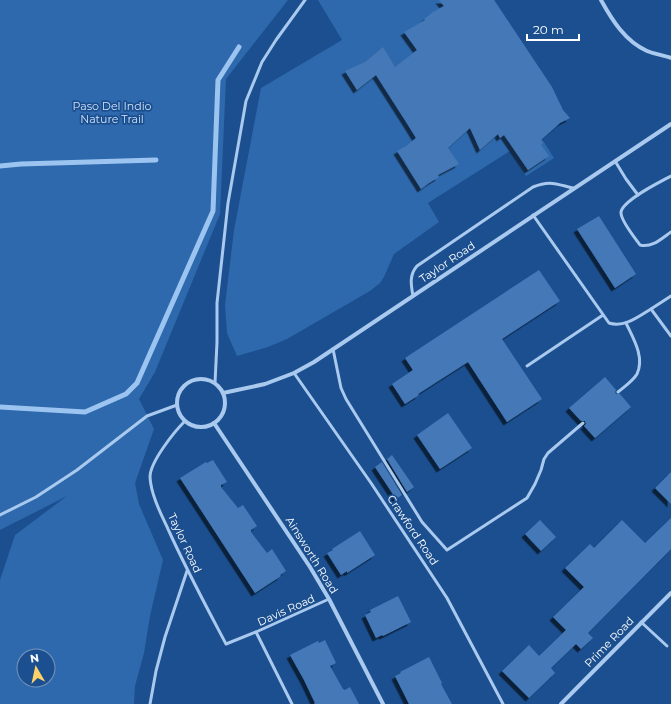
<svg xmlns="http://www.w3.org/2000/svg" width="671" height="704" font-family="Montserrat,sans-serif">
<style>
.green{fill:#2e69ad;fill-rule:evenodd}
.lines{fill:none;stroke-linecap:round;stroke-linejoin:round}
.stream{stroke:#9cc4f0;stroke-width:5}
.building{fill:#4478b7;filter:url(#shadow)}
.service{stroke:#a9c9ee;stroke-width:3}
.minor{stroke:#a9c9ee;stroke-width:4}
.labels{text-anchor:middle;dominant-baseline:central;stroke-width:3.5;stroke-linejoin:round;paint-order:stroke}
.park-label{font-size:11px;fill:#cfe3fa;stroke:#1b4f8f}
.street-label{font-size:11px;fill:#fff;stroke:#1b4f8f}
</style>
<defs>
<filter id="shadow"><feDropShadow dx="-3.5" dy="3.5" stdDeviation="0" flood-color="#0009"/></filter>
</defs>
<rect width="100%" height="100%" fill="#1b4f8f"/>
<g class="green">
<path d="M0,0h288l-62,79 -6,135 -65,158 -16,27 15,30 -19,54 4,21 24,56 -13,56 -6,37 -9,33 -1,18h-134v-124l15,-45 52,-39 -67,34zM24,656h24v24h-24z"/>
<polygon points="318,0 494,0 546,79 516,98 554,158 526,176 510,151 428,203 439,222 394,254 384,277 380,283 370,291 287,339 268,347 237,356 227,333 225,305 234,230 261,88 342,40"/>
</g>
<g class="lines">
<g class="stream">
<polyline points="0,166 21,164 156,160"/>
<polyline points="0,407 85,412 126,394 137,383 213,211 218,80 239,47"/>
</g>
</g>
<g class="building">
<polygon points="439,0 494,0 552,87 563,110 570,118 560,123 541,140 543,143 541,145 549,156 528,170 504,135 500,138 498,134 480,150 470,128 448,148 459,164 438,175 439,177 429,183 421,189 397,151 406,146 416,138 408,125 376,75 357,90 345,71 365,62 383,47 395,67 417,50 404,32 425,20 424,19 433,12 444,6"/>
<polygon points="599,216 636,274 615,288 577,229"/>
<polygon points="539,270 560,301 502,339 542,399 507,422 468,362 418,394 419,395 405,404 392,384 413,370 405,358"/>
<polygon points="605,377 616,390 615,392 616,394 620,394 631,407 595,438 584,426 586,424 585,421 581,421 569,408"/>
<polygon points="448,413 472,448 440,469 417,435"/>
<polygon points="392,455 414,487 407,492 387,459"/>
<polygon points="213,460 227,482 221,485 221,487 238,508 243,505 257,526 251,530 251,532 267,553 272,549 286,571 280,575 281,576 255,593 180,478 206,462 207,463"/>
<polygon points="382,462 402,495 396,499 375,467"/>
<polygon points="671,472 671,504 655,488"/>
<polygon points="671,518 671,549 588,633 593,638 581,649 576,644 551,668 555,673 529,698 502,671 529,645 539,656 566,630 553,617 584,587 565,568 590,544 594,548 622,520 645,543"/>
<polygon points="540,520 556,537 541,551 525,534"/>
<polygon points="360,531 375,555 347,573 347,571 341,575 327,553 333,550 332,549"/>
<polygon points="398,596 411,622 383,636 382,635 376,638 365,615 371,612 370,610"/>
<polygon points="325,640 336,663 330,666 343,689 345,690 350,687 359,704 314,704 315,703 304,680 290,655 318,641 319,643"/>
<polygon points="429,657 442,683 441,684 452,704 409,704 395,676 401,673 400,672"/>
</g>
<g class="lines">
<g class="service">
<polyline points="615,161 626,179 638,195"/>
<path d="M671,176c-11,6 -48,24 -50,36 -1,8 14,26 19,33 12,3 21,-6 31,-13"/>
<path d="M533,215l76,108c15,5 29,-6 42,-14"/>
<path d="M413,296c-2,-11 -4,-21 4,-30l116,-79c17,-7 23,-3 40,1"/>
<polyline points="671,296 651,309 671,336"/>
<polyline points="333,349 341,388 346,399 422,522 447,550 527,498 535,484 541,470 544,459 548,453 583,423"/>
<polyline points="527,366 603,315"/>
<polyline points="294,373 371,483 447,598 503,704"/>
<polyline points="215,383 217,342 217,303 228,203 246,101 262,62 276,40 305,0"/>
<path d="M618,392c6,-5 15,-11 19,-18 8,-17 -4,-36 -11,-51"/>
<path d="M185,421c-11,11 -35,41 -35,56 1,18 11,37 18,52 18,40 38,77 58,115l30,-12 73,-33"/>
<polyline points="0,515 36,497 77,470 147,416 177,405"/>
<polyline points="641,622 667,646"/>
<polyline points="256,632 292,704"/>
<polyline points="150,704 156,671 165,637 187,571"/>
</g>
<g class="minor">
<path d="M601,0c11,20 24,41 46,51 7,3 16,4 24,7"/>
<circle cx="201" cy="403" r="24"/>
<polyline points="223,393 265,384 294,373 314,362 671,124"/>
<polyline points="214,423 310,567 329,599 383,704"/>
<polyline points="561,704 671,593"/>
</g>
</g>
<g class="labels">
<g class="park-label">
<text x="112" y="106">Paso Del Indio<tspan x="112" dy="13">Nature Trail</tspan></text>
</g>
<g class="street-label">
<text transform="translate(447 262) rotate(-34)">Taylor Road</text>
<text transform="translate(413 530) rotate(56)">Crawford Road</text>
<text transform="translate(185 543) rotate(65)">Taylor Road</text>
<text transform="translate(312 555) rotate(58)">Ainsworth Road</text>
<text transform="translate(286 610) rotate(-24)">Davis Road</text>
<text transform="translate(609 642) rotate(-46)">Prime Road</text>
</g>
</g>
<g transform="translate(36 668) rotate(351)"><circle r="19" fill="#1b4f8f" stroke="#7695bc"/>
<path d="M0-3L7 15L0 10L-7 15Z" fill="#ffd166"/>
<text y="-6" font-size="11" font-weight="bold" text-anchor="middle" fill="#ffffff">N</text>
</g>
<path d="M527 34v6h52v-6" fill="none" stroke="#ffffff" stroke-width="2"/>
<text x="533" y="34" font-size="12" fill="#ffffff" stroke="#1b4f8f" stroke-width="3" paint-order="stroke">20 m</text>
</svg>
